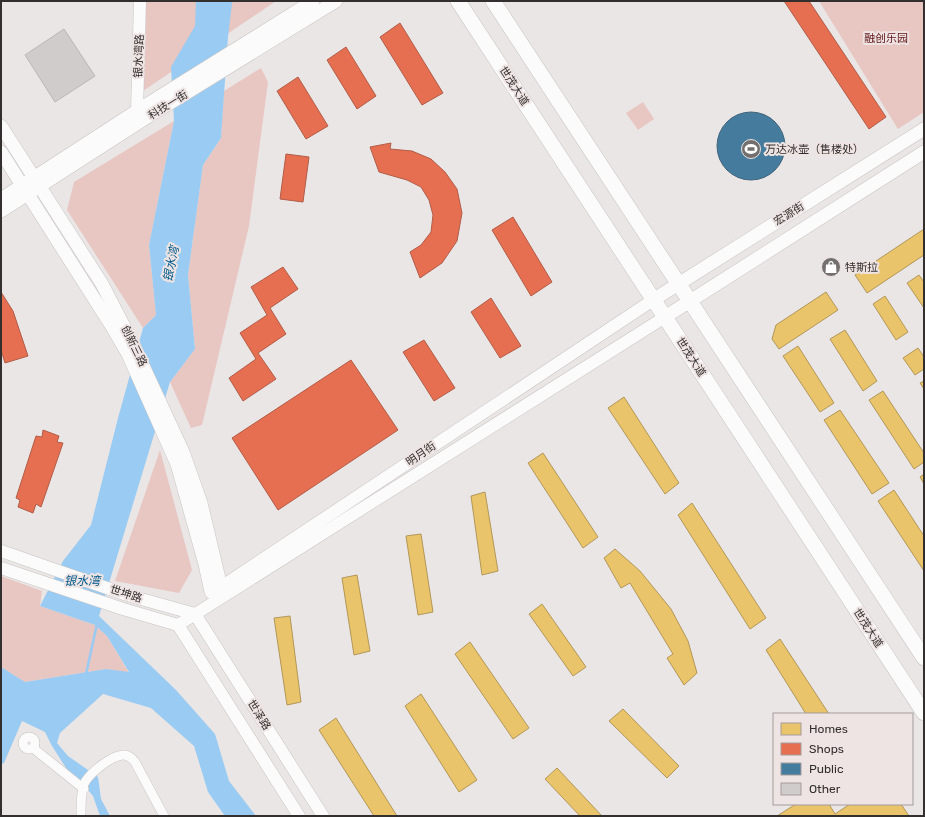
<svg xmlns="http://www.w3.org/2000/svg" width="925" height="817" font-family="Rubik,'Noto Sans SC',sans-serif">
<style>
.green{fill:#e8c6c2}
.water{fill:#9acbf2}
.homes{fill:#e9c46a;stroke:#b29758}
.shops{fill:#e76f51;stroke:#b15c47}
.public{fill:#457b9d;stroke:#40647c}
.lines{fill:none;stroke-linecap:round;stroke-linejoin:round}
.stream{stroke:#9acbf2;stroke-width:2.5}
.building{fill:#d0cccc;stroke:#bbb7b7}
.minor-casing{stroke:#c8c4c4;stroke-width:10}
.tertiary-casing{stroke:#c8c4c4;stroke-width:13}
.secondary-casing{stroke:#c8c4c4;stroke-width:14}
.primary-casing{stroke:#c8c4c4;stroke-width:16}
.minor{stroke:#fcfbfb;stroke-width:9}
.tertiary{stroke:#fcfbfb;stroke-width:12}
.secondary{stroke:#fcfbfb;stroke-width:13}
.primary{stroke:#fcfbfb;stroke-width:15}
.labels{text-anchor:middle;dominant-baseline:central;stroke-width:4;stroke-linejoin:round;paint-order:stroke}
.park-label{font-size:11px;fill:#601315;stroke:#eee4e3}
.street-label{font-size:11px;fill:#332f2f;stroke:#eee4e3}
.poi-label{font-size:11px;fill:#332f2f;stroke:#eee4e3;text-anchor:start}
.water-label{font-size:12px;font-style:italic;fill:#005a8c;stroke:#eee4e3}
</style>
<rect width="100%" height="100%" fill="#ebe6e6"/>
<g class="green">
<polygon points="146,1 276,1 143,91"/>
<polygon points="819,1 924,1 924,112 898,129"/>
<polygon points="261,68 268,82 249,226 202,425 191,428 170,382 195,349 188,275 203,165 221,138 224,91"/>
<polygon points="643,102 654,119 638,130 626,113"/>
<polygon points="174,121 149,245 156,315 143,328 67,210 74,182"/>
<polygon points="160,450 192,570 179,593 115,581"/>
<polygon points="1,576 42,591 40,606 95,625 107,636 129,673 106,669 25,682 1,667"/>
</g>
<polygon class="water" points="196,1 234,1 232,3 228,37 221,138 203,165 188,275 195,349 170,382 99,616 176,690 215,734 229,781 256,816 225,816 208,792 194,746 151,708 103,694 60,733 57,743 68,756 98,777 101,799 110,816 100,816 93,796 78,778 68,771 52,746 45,732 22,721 4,763 1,764 1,667 25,682 106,669 129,672 107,636 95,625 40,606 63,561 91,525 118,418 143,328 156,315 149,245 174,121 171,67 195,26"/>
<g class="homes">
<polygon points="924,229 924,255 867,293 855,275"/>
<polygon points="919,275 924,282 924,308 907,283"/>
<polygon points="826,292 838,310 779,349 772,339 776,325"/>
<polygon points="885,296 908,332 896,340 873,304"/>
<polygon points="845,330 877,381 863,391 830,339"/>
<polygon points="798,346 834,403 820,412 783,356"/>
<polygon points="918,348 924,357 924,369 915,375 903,358"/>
<polygon points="924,381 924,389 920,383"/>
<polygon points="883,391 924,453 924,462 914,469 869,400"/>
<polygon points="624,397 679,483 665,494 608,408"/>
<polygon points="840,410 889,483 872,494 824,420"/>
<polygon points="543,453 598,537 583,548 528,463"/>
<polygon points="924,474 924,484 920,477"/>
<polygon points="894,490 924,536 924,571 878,501"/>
<polygon points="485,492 498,571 482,575 471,496"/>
<polygon points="692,503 766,618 750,629 678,515"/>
<polygon points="421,534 433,612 418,615 406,536"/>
<polygon points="615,549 640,571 671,609 688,641 697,673 684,685 667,658 673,654 630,583 621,588 604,558"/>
<polygon points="357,575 370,651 354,655 342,578"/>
<polygon points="542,604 586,667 573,676 529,614"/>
<polygon points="290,616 301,702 287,705 274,618"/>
<polygon points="780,639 829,714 806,714 766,650"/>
<polygon points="470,642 529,728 513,739 455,654"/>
<polygon points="421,694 477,780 459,792 405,706"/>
<polygon points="623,709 679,766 667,778 609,721"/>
<polygon points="336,718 397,816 374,816 319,730"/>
<polygon points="557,768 602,816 580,816 545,779"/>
<polygon points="796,804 829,804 835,814 850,804 901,804 909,816 777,816"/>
</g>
<g class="shops">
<polygon points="784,1 809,1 886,117 869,129"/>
<polygon points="400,23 443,93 422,105 380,37"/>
<polygon points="346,47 376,96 357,109 327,60"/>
<polygon points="298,77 328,126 306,139 277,91"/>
<polygon points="391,143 390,149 412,151 431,159 445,172 457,189 462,213 457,241 442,263 420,278 410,252 421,245 431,232 433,215 429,200 421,187 407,180 379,172 370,147"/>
<polygon points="286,154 309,157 303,202 280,199"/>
<polygon points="513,217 552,282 531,296 492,230"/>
<polygon points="283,267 298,289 270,308 286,334 258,353 276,379 243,401 229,378 256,359 240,333 267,315 251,287"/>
<polygon points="1,292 13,311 28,356 5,363 1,350"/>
<polygon points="491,298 521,346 500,358 471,312"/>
<polygon points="424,340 455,388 434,401 403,352"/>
<polygon points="351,360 398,430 278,510 232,438"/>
<polygon points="43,430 59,436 57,442 63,443 41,507 36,504 33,513 18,507 20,500 16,498 36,436 42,437"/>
</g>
<circle class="public" cx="751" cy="146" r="34"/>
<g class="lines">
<polyline class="stream" points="86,674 97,624"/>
</g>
<polygon class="building" points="64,29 95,76 55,102 25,55"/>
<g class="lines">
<g class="minor-casing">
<g id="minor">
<circle cx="29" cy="743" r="6"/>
<polyline points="33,748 84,789"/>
<path d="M81,813c0,-8 0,-24 4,-31 6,-10 28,-28 40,-27 5,1 7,3 10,7l29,54"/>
</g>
</g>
<g class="tertiary-casing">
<g id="tertiary">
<polyline points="137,111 140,1"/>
<polyline points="1,551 127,595 195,614"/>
<polyline points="1,568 123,609 178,625"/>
<polyline points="213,591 221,587 653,300"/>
<polyline points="195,614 323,816"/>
<polyline points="178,625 665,317"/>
<polyline points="178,625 299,816"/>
</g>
</g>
<g class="secondary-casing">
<g id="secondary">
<polyline points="1,126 102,284 132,342 183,452 201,503 221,587"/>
<polyline points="1,152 111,325 128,354 177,464 205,564 211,592"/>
<polyline points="1,199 140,109 313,1"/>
<polyline points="1,211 144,119 336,1"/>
<polyline points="653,300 924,129"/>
<polyline points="665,317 924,152"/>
</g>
</g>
<g class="primary-casing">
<g id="primary">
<polyline points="458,1 924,713"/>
<polyline points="493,1 924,658"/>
</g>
</g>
<use href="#minor" class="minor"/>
<use href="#tertiary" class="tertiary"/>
<use href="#secondary" class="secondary"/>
<use href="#primary" class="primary"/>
</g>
<defs>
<g id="stadium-disc" transform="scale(1)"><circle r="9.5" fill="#736f6f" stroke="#eee4e3"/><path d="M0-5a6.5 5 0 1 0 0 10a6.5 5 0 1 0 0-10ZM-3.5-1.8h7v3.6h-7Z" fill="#fff"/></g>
<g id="shop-disc" transform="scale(1)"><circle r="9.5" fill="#736f6f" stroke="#eee4e3"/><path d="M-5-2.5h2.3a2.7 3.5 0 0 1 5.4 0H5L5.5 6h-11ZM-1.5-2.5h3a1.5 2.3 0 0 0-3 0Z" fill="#fff"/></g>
</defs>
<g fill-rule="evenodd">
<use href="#stadium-disc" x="751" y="149"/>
<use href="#shop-disc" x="831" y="267"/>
</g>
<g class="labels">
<g class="park-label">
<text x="886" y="38">融创乐园</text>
</g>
<g class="street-label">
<text transform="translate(139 56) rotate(-88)">银水湾路</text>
<text transform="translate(514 86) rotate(57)">世茂大道</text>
<text transform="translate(168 105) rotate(-32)">科技一街</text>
<text transform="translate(789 214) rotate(-32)">宏源街</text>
<text transform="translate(134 346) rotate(64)">创新三路</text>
<text transform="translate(691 357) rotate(57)">世茂大道</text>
<text transform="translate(421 454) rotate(-34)">明月街</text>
<text transform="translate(126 594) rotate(18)">世坤路</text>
<text transform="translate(868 628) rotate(57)">世茂大道</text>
<text transform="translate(259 715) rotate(58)">世泽路</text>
</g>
<g class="poi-label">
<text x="765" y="149">万达冰壶（售楼处）</text>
<text x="845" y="267">特斯拉</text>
</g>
<g class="water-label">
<text transform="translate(171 264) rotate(-78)">银水湾</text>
<text x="82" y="581">银水湾</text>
</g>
</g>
<rect width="925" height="817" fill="none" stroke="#332f2f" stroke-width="4"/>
<rect x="773" y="713" width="140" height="92" fill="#eee4e3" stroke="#a39c9b"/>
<rect x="781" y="723" width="20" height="12" fill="#e9c46a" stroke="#a39c9b"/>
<text x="809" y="733" font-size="12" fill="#332f2f">Homes</text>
<rect x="781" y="743" width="20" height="12" fill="#e76f51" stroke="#a39c9b"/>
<text x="809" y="753" font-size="12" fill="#332f2f">Shops</text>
<rect x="781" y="763" width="20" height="12" fill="#457b9d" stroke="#a39c9b"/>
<text x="809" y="773" font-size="12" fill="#332f2f">Public</text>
<rect x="781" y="783" width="20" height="12" fill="#d0cccc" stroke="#a39c9b"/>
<text x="809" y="793" font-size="12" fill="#332f2f">Other</text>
</svg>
